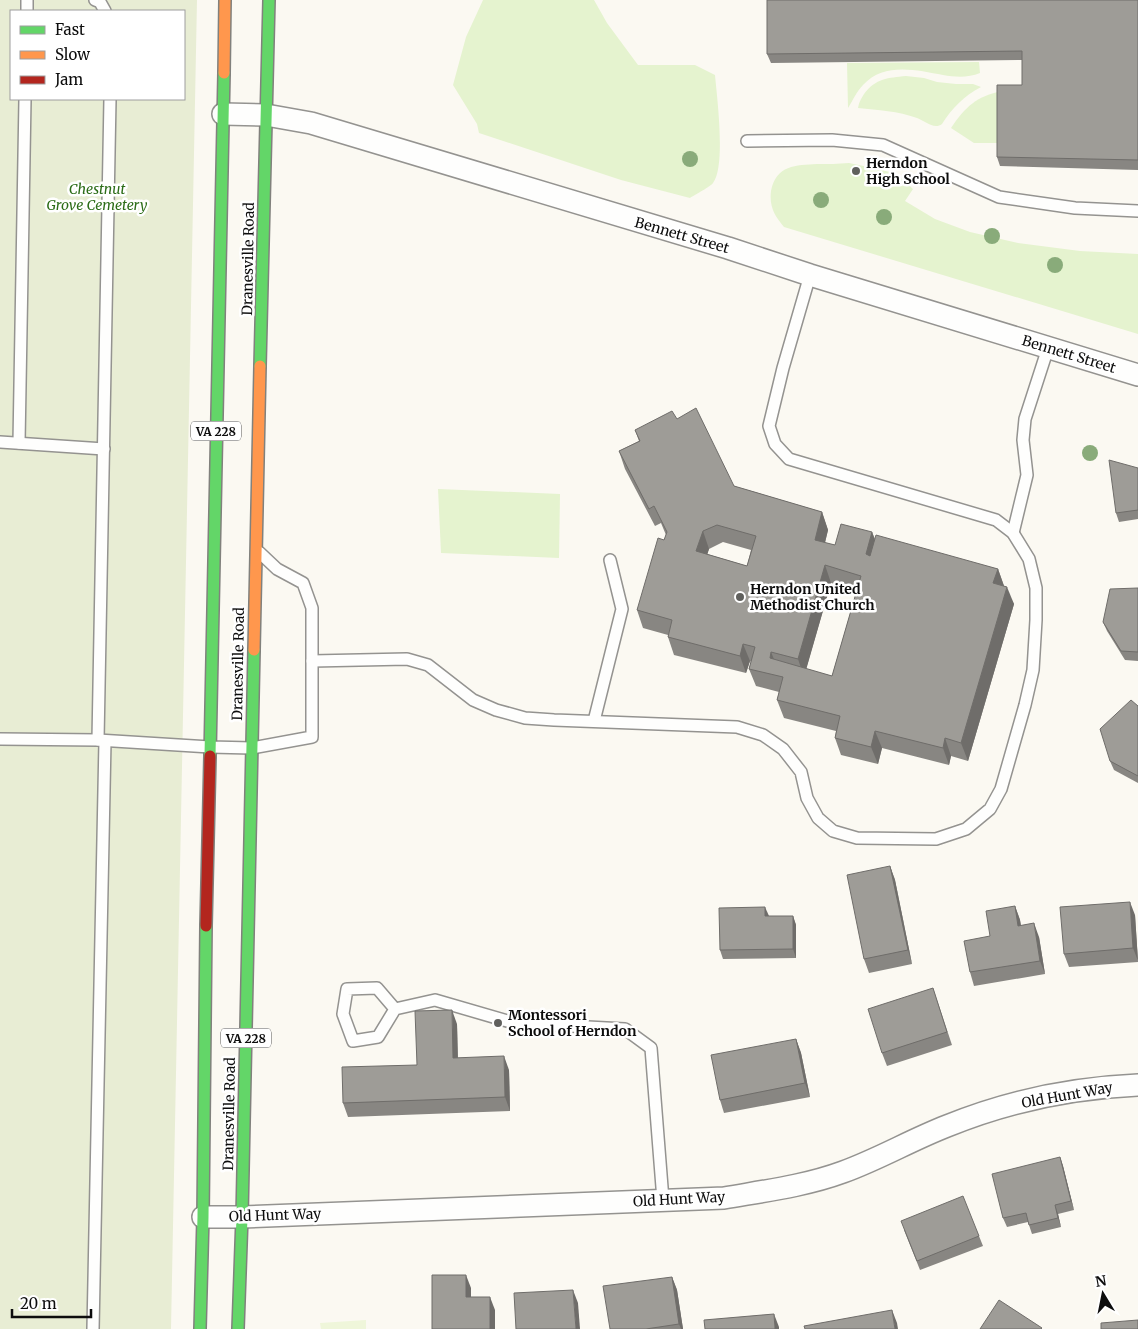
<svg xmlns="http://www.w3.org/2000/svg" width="1138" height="1329" font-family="Merriweather,serif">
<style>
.green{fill:#e5f3cf}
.cemetery{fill:#e8edd4;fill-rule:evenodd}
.pitch{fill:#eff6da}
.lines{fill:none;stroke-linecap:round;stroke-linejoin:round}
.lane-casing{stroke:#949390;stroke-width:14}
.street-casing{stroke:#949390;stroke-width:24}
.fast-casing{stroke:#81817d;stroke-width:14}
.slow-casing{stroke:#81817d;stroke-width:14}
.jam-casing{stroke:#81817d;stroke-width:14}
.lane{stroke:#fefefd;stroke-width:11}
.street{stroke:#fefefd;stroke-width:21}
.fast{stroke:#63d668;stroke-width:11}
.slow{stroke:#ff974d;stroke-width:11}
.jam{stroke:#b3261e;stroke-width:11}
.tree{fill:#89ab7a}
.wall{fill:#888682;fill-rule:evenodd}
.shaded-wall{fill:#6f6d6a}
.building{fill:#9e9c97;stroke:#6f6d6a;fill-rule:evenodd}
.poi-dot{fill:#60605d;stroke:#fff;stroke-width:2}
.labels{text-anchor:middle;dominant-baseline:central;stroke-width:5;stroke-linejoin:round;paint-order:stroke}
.shield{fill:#fff;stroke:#565656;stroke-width:1}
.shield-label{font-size:12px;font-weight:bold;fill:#0d0d0d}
.poi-label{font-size:14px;font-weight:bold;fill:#0d0d0d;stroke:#fff;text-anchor:start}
.park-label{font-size:14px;font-style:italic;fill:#2b6c17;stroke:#fff}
.street-label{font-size:14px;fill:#0d0d0d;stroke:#fff}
</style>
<rect width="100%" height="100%" fill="#fbf9f2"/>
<g class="green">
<path d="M483,0h111l13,23 31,42h57l20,10c2,22 11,91 -2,108 -2,3 -18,12 -23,15l-69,-18 -142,-47 -2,-9 -24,-39 13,-48z"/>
<path d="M979,62l1,11c-12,5 -25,4 -37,2 -27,-5 -59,-13 -80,10 -6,6 -10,15 -15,23l-1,-45z"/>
<path d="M906,76l18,2 13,4 19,2h17l8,3c-17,9 -29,21 -39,37 -8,6 -17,-3 -25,-6 -19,-7 -39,-8 -59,-10 1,-6 3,-9 6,-14 12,-16 24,-16 42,-18z"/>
<path d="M1002,91l-2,52h-26l-23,-15c14,-21 26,-32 51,-37z"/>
<path d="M849,163l29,6 19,5 16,15 -8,12 30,18 35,13 48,11 62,8 58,3v80l-354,-107c-9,-11 -15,-20 -13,-36 5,-26 25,-26 46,-27 11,0 21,0 32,-1z"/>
<polygon points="438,489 560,494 559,558 441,553"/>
</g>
<path class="cemetery" d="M0,0h197l-26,1329h-171zM11,11h173v88h-173z"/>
<polygon class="pitch" points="366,1320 366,1329 321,1329 320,1323"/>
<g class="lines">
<g class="lane-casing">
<g id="lane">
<polyline points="95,0 100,2 105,11"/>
<polyline points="27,11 27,0"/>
<polyline points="747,141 832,140 883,145 999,197 1075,208 1138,211"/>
<polyline points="0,442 104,449"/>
<polyline points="19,443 25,99"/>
<polyline points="1013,533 1027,475 1023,440 1025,419 1048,348"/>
<polyline points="312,661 407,659 428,665 473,700 496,710 525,718 554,720 737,727 763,735 783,749 801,772 807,798 818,818 833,831 857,838 936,839 966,829 990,809 1001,789 1025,705 1033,670 1036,620 1036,588 1029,559 1013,533 996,520 789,459 775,444 769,426 783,368 810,275"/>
<polyline points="594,721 622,609 610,560"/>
<polyline points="0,739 98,740 210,747 252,748 312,737 312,608 303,583 277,569 259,552"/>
<polyline points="98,740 110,99"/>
<polyline points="395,1009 377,988 347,989 343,1014 353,1041 378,1037 395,1009 435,1000 514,1023 625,1029 651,1048 663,1200"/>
<polyline points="93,1329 105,741"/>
</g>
</g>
<g class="street-casing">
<g id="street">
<polyline points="223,114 266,115 311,123 728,248 810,275 1138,375"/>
<path d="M203,1217h39l482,-19c40,-7 81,-12 119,-26 36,-13 68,-32 104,-46 61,-25 125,-38 191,-41"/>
</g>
</g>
<g class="fast-casing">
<g id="fast">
<polyline points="260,366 269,0"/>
<polyline points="210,756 224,73"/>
<polyline points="200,1329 203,1217 206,926"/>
<polyline points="238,1329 242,1217 254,650"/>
</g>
</g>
<g class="slow-casing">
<g id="slow">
<polyline points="224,73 225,0"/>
<polyline points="254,650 260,366"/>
</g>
</g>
<g class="jam-casing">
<polyline id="jam" points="206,926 210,756"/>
</g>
<use href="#lane" class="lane"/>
<use href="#street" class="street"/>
<use href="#fast" class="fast"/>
<use href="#slow" class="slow"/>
<use href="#jam" class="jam"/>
</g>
<g class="tree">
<circle cx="690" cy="159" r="8"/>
<circle cx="821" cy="200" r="8"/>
<circle cx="884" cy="217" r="8"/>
<circle cx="992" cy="236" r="8"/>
<circle cx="1055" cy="265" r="8"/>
<circle cx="1090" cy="453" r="8"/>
</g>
<g class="wall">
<polygon points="1138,0 1138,170 1000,166 997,157 1022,85 1022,60 771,63 767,54"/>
<path d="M677,419l57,67 88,26 6,18 -3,13 10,2 37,-13 3,7 123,30 6,17 10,18 -46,157 -17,-5 -2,9 -67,-17 -4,16 -37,-9 -6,-17 1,-7 -52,-13 -7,-18 2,-8 -23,-6 -7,-17 2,-7 -1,-1 -4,12 -72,-18 -6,-18v-2l-25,-7 -6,-18 29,-75 -5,-12 -6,3 -30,-57 -6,-18 20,-10 -4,-11zM723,542l28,8 -4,16 -40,-12 2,-5zM831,583l26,7 -25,86 -26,-7z"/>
<polygon points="1138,468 1138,519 1119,522 1116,513"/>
<polygon points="1138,588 1138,661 1125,660 1107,631 1103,622"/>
<polygon points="1138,706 1138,783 1114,770 1110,761"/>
<polygon points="890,866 895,880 912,964 869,973 864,959"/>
<polygon points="1015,906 1020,920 1021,926 1039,937 1045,974 974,986 970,972 990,936"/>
<polygon points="1135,915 1138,962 1069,967 1064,954"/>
<polygon points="769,916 793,916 796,925 796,958 723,959 720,950"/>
<polygon points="933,988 952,1045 887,1066 882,1053"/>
<polygon points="457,1024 458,1058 509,1070 510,1111 348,1117 343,1103 417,1065"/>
<polygon points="796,1039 801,1053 810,1097 724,1113 720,1100"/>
<polygon points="1060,1157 1063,1166 1074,1210 1058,1214 1061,1227 1032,1234 1028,1222 1007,1227 1003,1218"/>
<polygon points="904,1230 979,1236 983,1246 920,1270"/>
<polygon points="672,1277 677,1290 683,1329 610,1329"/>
</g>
<g class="shaded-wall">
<polygon points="822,512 828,530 821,558 815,540"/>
<polygon points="703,531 709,549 703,568 696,551"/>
<polygon points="872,532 878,549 872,572 866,554"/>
<polygon points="825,565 831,583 804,677 798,659"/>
<polygon points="998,569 1004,586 993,583"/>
<polygon points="1007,587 1014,604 968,761 961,743"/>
<polygon points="743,644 750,661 746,673 740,656"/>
<polygon points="771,652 778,669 776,676 770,658"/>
<polygon points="875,731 882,748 878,764 871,747"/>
<polygon points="945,738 951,756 949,765 943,748"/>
<polygon points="890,866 895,880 912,964 908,950"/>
<polygon points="1130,902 1135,915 1138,961 1133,948"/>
<polygon points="1015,906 1020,920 1023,940 1018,926"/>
<polygon points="765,907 769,916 765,916"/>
<polygon points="793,916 796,925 796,958 793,949"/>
<polygon points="1034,923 1039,937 1045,974 1040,961"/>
<polygon points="452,1010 457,1024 458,1071 453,1058"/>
<polygon points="796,1039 801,1053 810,1097 805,1083"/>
<polygon points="504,1056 509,1070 510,1111 505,1097"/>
<polygon points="1060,1157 1063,1166 1074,1210 1071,1201"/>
<polygon points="1055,1205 1058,1214 1061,1227 1058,1218"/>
<polygon points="466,1275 471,1288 471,1310 466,1297"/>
<polygon points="672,1277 677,1290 683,1329 681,1329 679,1324"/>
<polygon points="573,1290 578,1303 580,1329 576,1329"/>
<polygon points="490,1297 495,1310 495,1329 490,1329"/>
<polygon points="892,1310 897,1323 898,1329 895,1329"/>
<polygon points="774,1314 779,1327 779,1329 775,1329"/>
</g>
<g class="building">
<polygon points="767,0 1138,0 1138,160 997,157 997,85 1022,85 1022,51 767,54"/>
<path d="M696,408l38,78 88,26 -7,28 20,5 6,-21 31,8 -6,22 4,2 6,-21 122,34 -5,14 14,4 -46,156 -16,-5 -2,10 -68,-17 -4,16 -36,-9 5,-22 -63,-16 6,-23 -34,-8 6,-22 -12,-3 -3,12 -72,-19 4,-17 -35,-10 21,-72 6,2 3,-8 -13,-26 -5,3 -30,-58 21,-10 -5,-11 37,-19 5,8zM717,525l39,11 -9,30 -51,-15 7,-20zM825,565l36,11 -29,100 -62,-18 1,-6 27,7z"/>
<polygon points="1109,460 1138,468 1138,510 1116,513"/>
<polygon points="1138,588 1138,652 1121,651 1103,622 1110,589"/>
<polygon points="1131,700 1138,706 1138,776 1110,761 1100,729"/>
<polygon points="890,866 908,950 864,959 847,875"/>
<polygon points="1130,902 1133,948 1064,954 1060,907"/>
<polygon points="1015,906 1018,926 1034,923 1040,961 970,972 964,941 990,936 986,911"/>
<polygon points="765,907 765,916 793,916 793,949 720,950 719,908"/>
<polygon points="933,988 947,1032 882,1053 868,1009"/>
<polygon points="452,1010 453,1058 504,1056 505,1097 343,1103 342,1067 417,1065 415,1011"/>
<polygon points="796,1039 805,1083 720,1100 711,1055"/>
<polygon points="1060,1157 1071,1201 1055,1205 1058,1218 1029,1225 1026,1213 1003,1218 992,1174"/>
<polygon points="963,1196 979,1236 917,1261 901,1221"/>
<polygon points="432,1275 466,1275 466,1297 490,1297 490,1329 432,1329"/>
<polygon points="672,1277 679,1324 646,1329 610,1329 603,1286"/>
<polygon points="573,1290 576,1329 516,1329 514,1293"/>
<polygon points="999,1300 1042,1328 1041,1329 980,1329"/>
<polygon points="892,1310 895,1329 805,1329 804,1326"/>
<polygon points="774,1314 775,1329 705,1329 704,1320"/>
<polygon points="1138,1320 1138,1329 1101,1329 1101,1323"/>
</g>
<g class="poi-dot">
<circle cx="856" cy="171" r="5"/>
<circle cx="740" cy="597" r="5"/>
<circle cx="498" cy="1023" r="5"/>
</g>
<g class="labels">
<g class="shield">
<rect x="191" y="421.5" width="50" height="19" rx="4"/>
<rect x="221" y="1028.5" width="50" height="19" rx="4"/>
</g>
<g class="shield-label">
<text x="216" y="431">VA 228</text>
<text x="246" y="1038">VA 228</text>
</g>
<g class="poi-label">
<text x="866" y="163">Herndon<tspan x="866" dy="16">High School</tspan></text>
<text x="750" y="589">Herndon United<tspan x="750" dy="16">Methodist Church</tspan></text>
<text x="508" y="1015">Montessori<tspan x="508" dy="16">School of Herndon</tspan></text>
</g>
<g class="park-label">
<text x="97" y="189">Chestnut<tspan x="97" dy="16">Grove Cemetery</tspan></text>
</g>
<g class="street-label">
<text transform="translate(682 235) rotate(16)">Bennett Street</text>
<text transform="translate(248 259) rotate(-89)">Dranesville Road</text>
<text transform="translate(1069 354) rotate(17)">Bennett Street</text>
<text transform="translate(238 664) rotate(-89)">Dranesville Road</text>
<text transform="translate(1067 1095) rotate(-10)">Old Hunt Way</text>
<text transform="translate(229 1114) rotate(-89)">Dranesville Road</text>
<text transform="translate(679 1199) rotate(-3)">Old Hunt Way</text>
<text transform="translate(275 1215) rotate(-2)">Old Hunt Way</text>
</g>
</g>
<rect x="10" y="10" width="175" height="90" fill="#ffffff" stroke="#9e9e9e"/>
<rect x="20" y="26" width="25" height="8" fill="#63d668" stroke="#9e9e9e"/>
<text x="55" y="35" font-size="15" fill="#0d0d0d">Fast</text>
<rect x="20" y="51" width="25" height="8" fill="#ff974d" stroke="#9e9e9e"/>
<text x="55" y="60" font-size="15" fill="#0d0d0d">Slow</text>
<rect x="20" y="76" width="25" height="8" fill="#b3261e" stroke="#9e9e9e"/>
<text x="55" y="85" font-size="15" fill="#0d0d0d">Jam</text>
<g transform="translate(1103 1294) rotate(350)" stroke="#ffffff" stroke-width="4" paint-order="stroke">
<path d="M0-4L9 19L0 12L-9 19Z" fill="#0d0d0d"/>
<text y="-8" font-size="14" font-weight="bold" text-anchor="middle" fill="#0d0d0d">N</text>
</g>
<path d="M12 1309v8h79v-8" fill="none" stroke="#0d0d0d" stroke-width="2.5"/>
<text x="20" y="1309" font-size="15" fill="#0d0d0d" stroke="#ffffff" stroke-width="4" paint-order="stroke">20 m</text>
</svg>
